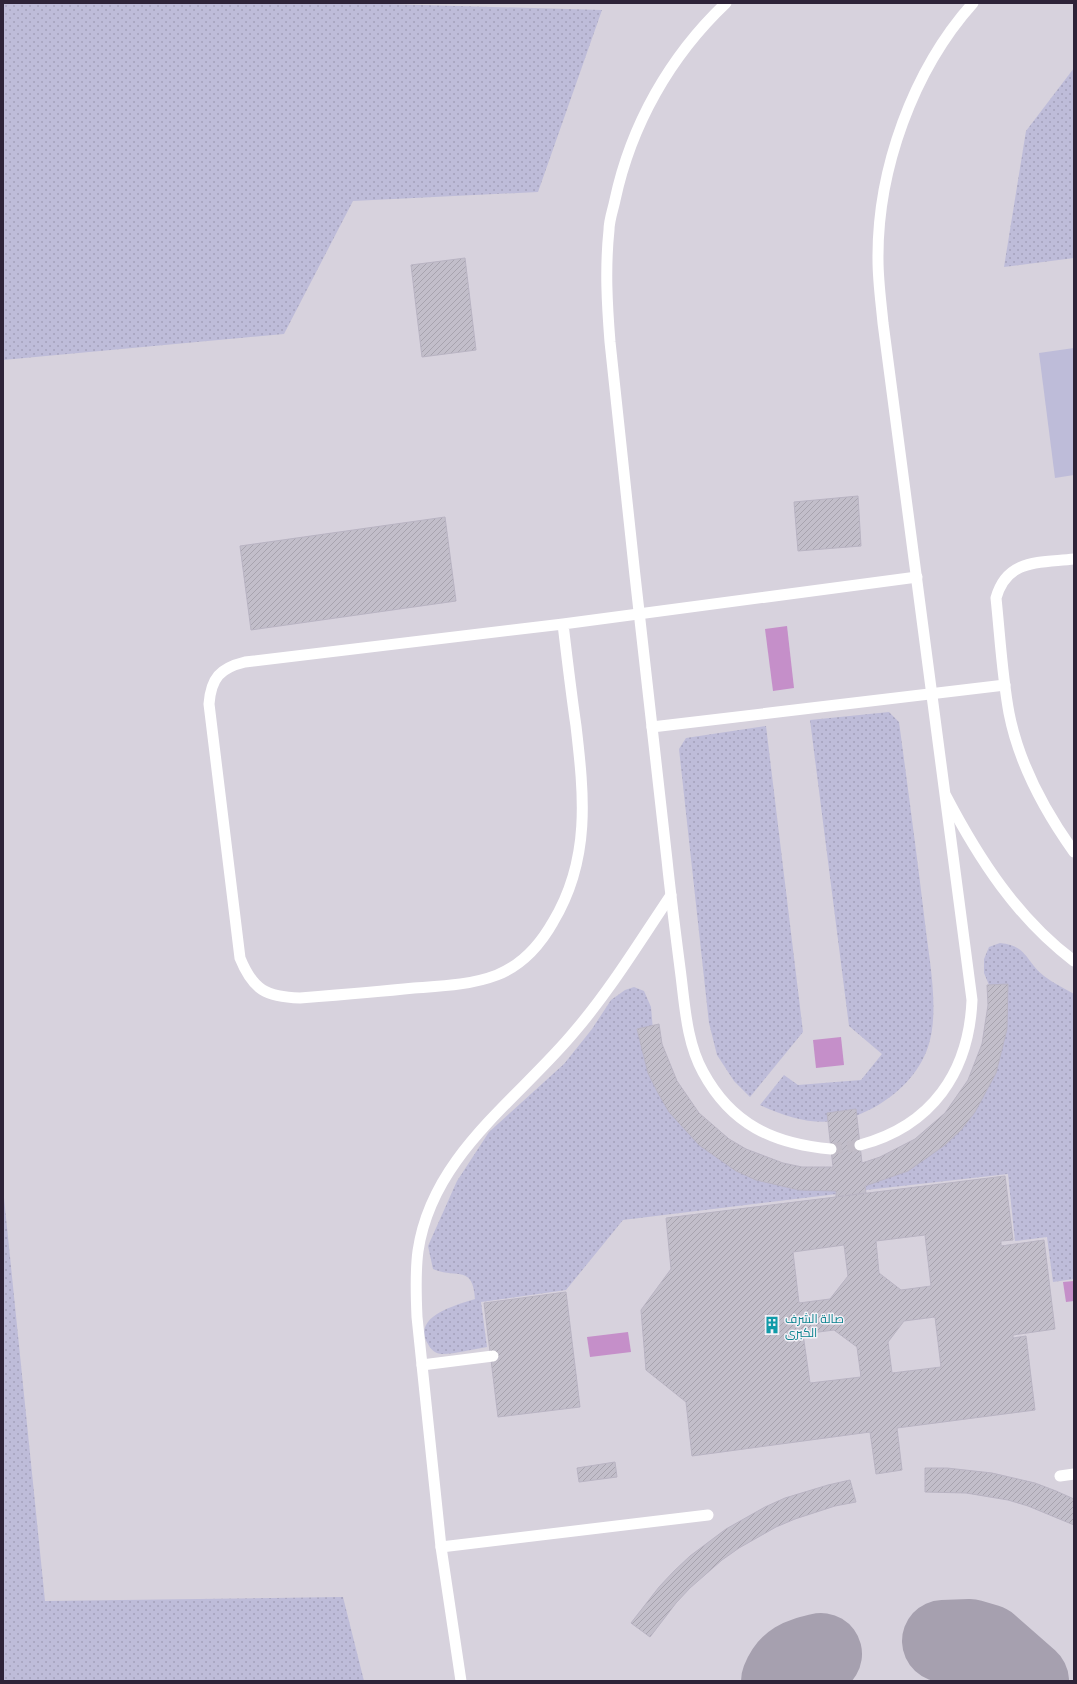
<svg xmlns="http://www.w3.org/2000/svg" width="1077" height="1684" font-family="'Titillium Web',Cairo,sans-serif">
<style>
.built{fill:#d7d2dd}
.grass{fill:url(#grass-dots)}
.pitch{fill:#bebcd9}
.water{fill:#c58fc9}
.lines{fill:none;stroke-linecap:round;stroke-linejoin:round}
.taxiway{stroke:#a6a0af;stroke-width:82}
.building{fill:url(#building-hatch);stroke:#b9b4c3;fill-rule:evenodd}
.tertiary-tunnel{stroke:#c0bbc6;stroke-width:11;stroke-dasharray:11 5.5;stroke-linecap:butt}
.service{stroke:#fff;stroke-width:11}
.tertiary{stroke:#fff;stroke-width:11}
.labels{text-anchor:middle;dominant-baseline:central;stroke-width:3;stroke-linejoin:round;paint-order:stroke}
.culture-label{font-size:12px;fill:#0d838f;stroke:#f3f1f7;text-anchor:start}
</style>
<defs>
<pattern id="grass-dots" width="8" height="8" patternUnits="userSpaceOnUse"><rect width="8" height="8" fill="#bebcd9"/><path d="M2 2h.1M6 6h.1" fill="none" stroke="#a4a1bb" stroke-width="1.8" stroke-linecap="round"/></pattern>
<pattern id="building-hatch" width="6" height="6" patternUnits="userSpaceOnUse"><rect width="6" height="6" fill="#c2beca"/><path d="M-1 1l2-2M0 6l6-6M5 7l2-2" fill="none" stroke="#a7a3ae"/></pattern>
</defs>
<rect width="100%" height="100%" fill="#e4e1ea"/>
<rect class="built" x="3" y="3" width="1071" height="1678"/>
<g class="grass">
<polygon points="3,3 352,3 602,10 538,192 353,201 284,334 3,360"/>
<polygon points="1074,68 1074,258 1004,267 1026,131"/>
<path d="M889,712l10,10c9,67 18,134 26,201 4,36 15,89 3,124 -9,27 -31,48 -55,61 -41,22 -73,15 -113,-3l24,-30 14,10 63,-5 21,-26 -33,-28 -39,-306z"/>
<polygon points="766,726 803,1032 750,1097 734,1081 717,1055 709,1023 679,749 686,738"/>
<path d="M1000,943c28,3 25,18 44,33 9,7 20,12 30,18v285l-21,3 -6,-45 -32,4 -7,-67 -142,16 -2,-13 69,-36 57,-92 -1,-64 -5,-12v-14l5,-12z"/>
<path d="M634,987l10,4 7,16 3,35 5,30 56,71 120,37 2,14 -214,26 -57,70 -85,12 6,45c-14,2 -31,7 -45,7 -6,0 -12,-5 -14,-10 -17,-28 29,-39 47,-45 -2,-35 -19,-20 -42,-30l-5,-23 29,-65 32,-49 75,-68 28,-35 19,-29 14,-10z"/>
<polygon points="3,1188 45,1601 343,1597 364,1681 3,1681"/>
</g>
<polygon class="pitch" points="1074,348 1074,475 1055,478 1039,353"/>
<g class="water">
<polygon points="787,626 794,688 773,691 765,629"/>
<polygon points="841,1037 844,1065 816,1068 813,1040"/>
<polygon points="1074,1281 1074,1301 1066,1302 1063,1282"/>
<polygon points="628,1332 631,1352 590,1357 587,1337"/>
</g>
<g class="lines">
<g class="taxiway">
<polyline points="943,1641 970,1640 987,1645 1028,1681"/>
<path d="M782,1681c8,-20 19,-22 39,-27"/>
</g>
</g>
<g class="building">
<polygon points="465,258 476,350 422,357 411,265"/>
<polygon points="858,496 861,546 798,551 794,502"/>
<polygon points="445,517 456,601 251,630 240,546"/>
<polygon points="1008,984 1007,1029 996,1073 975,1112 961,1130 945,1145 908,1171 865,1186 866,1193 836,1197 836,1191 799,1190 756,1180 736,1171 699,1145 669,1112 658,1093 648,1073 637,1029 659,1024 662,1044 677,1081 699,1113 729,1139 746,1149 783,1163 802,1167 833,1167 827,1113 856,1109 862,1163 880,1157 915,1139 945,1113 968,1080 982,1044 988,1005 987,985"/>
<path d="M1005,1176l8,64 -12,1v5l43,-6 11,89 -42,6v3l13,-2 9,74 -138,18 5,42 -26,4 -6,-42 -178,24 -6,-54 -40,-32 -5,-60 30,-41 -5,-51zM925,1235l6,51 -30,4 -22,-17 -3,-32zM844,1245l4,31 -18,23 -31,4 -6,-51zM935,1317l6,50 -49,6 -4,-31 16,-21zM834,1330l23,17 4,30 -51,6 -7,-49z"/>
<polygon points="566,1292 580,1407 498,1417 484,1303"/>
<polygon points="615,1462 617,1477 579,1482 577,1468"/>
<polygon points="925,1468 947,1468 992,1473 1035,1483 1056,1491 1074,1499 1074,1525 1028,1506 1008,1500 966,1493 925,1492"/>
<polygon points="850,1480 856,1502 835,1506 795,1519 776,1527 739,1548 722,1560 690,1588 676,1603 650,1637 631,1623 659,1587 674,1571 690,1556 726,1529 765,1507 785,1498 828,1485"/>
</g>
<g class="lines">
<polyline class="tertiary-tunnel" points="831,1149 860,1145"/>
<g class="service">
<path d="M1074,559c-34,4 -67,-1 -78,39 4,38 6,77 13,115 10,51 35,97 65,139"/>
<path d="M563,624c4,34 8,68 13,102 8,69 15,133 -23,196 -13,23 -31,43 -56,53 -26,10 -55,11 -83,13 -38,4 -76,7 -114,10 -34,-1 -47,-8 -60,-40l-31,-254c2,-26 11,-36 36,-42l318,-38 354,-47"/>
<polyline points="652,727 1005,685"/>
<path d="M946,796c33,63 71,122 128,165"/>
<polyline points="422,1365 493,1356"/>
<polyline points="1060,1476 1074,1474"/>
<polyline points="441,1547 708,1515"/>
<path d="M461,1681l-20,-134 -24,-230c-1,-22 -2,-44 1,-66 14,-96 100,-151 157,-220 36,-42 65,-90 96,-136"/>
</g>
<g class="tertiary">
<path d="M726,3c-56,53 -95,122 -111,197 -2,10 -6,20 -6,30 -4,38 -2,74 1,112 18,173 37,345 57,518 4,39 9,77 14,116 4,32 6,67 22,96 28,52 70,72 128,77"/>
<path d="M860,1145c72,-19 109,-73 112,-145l-89,-677c-2,-21 -5,-42 -5,-63 -1,-90 35,-190 95,-257"/>
</g>
</g>
<defs>
<g id="building-bare" transform="scale(1.38)"><path d="M-4-6H4V6H1V3H-1V6H-4ZM-2.5-4.3h1.7v1.8h-1.7ZM.8-4.3h1.7v1.8H.8ZM-2.5-1h1.7V.8h-1.7ZM.8-1h1.7V.8H.8Z" fill="#0f9aa8" stroke="#f3f1f7" stroke-width="2.5" paint-order="stroke"/></g>
</defs>
<g fill-rule="evenodd">
<use href="#building-bare" x="772" y="1325"/>
</g>
<g class="labels">
<g class="culture-label">
<text x="785" y="1318">صالة الشرف<tspan x="785" dy="14">الكبرى</tspan></text>
</g>
</g>
<rect width="1077" height="1684" fill="none" stroke="#2e2338" stroke-width="8"/>
</svg>
